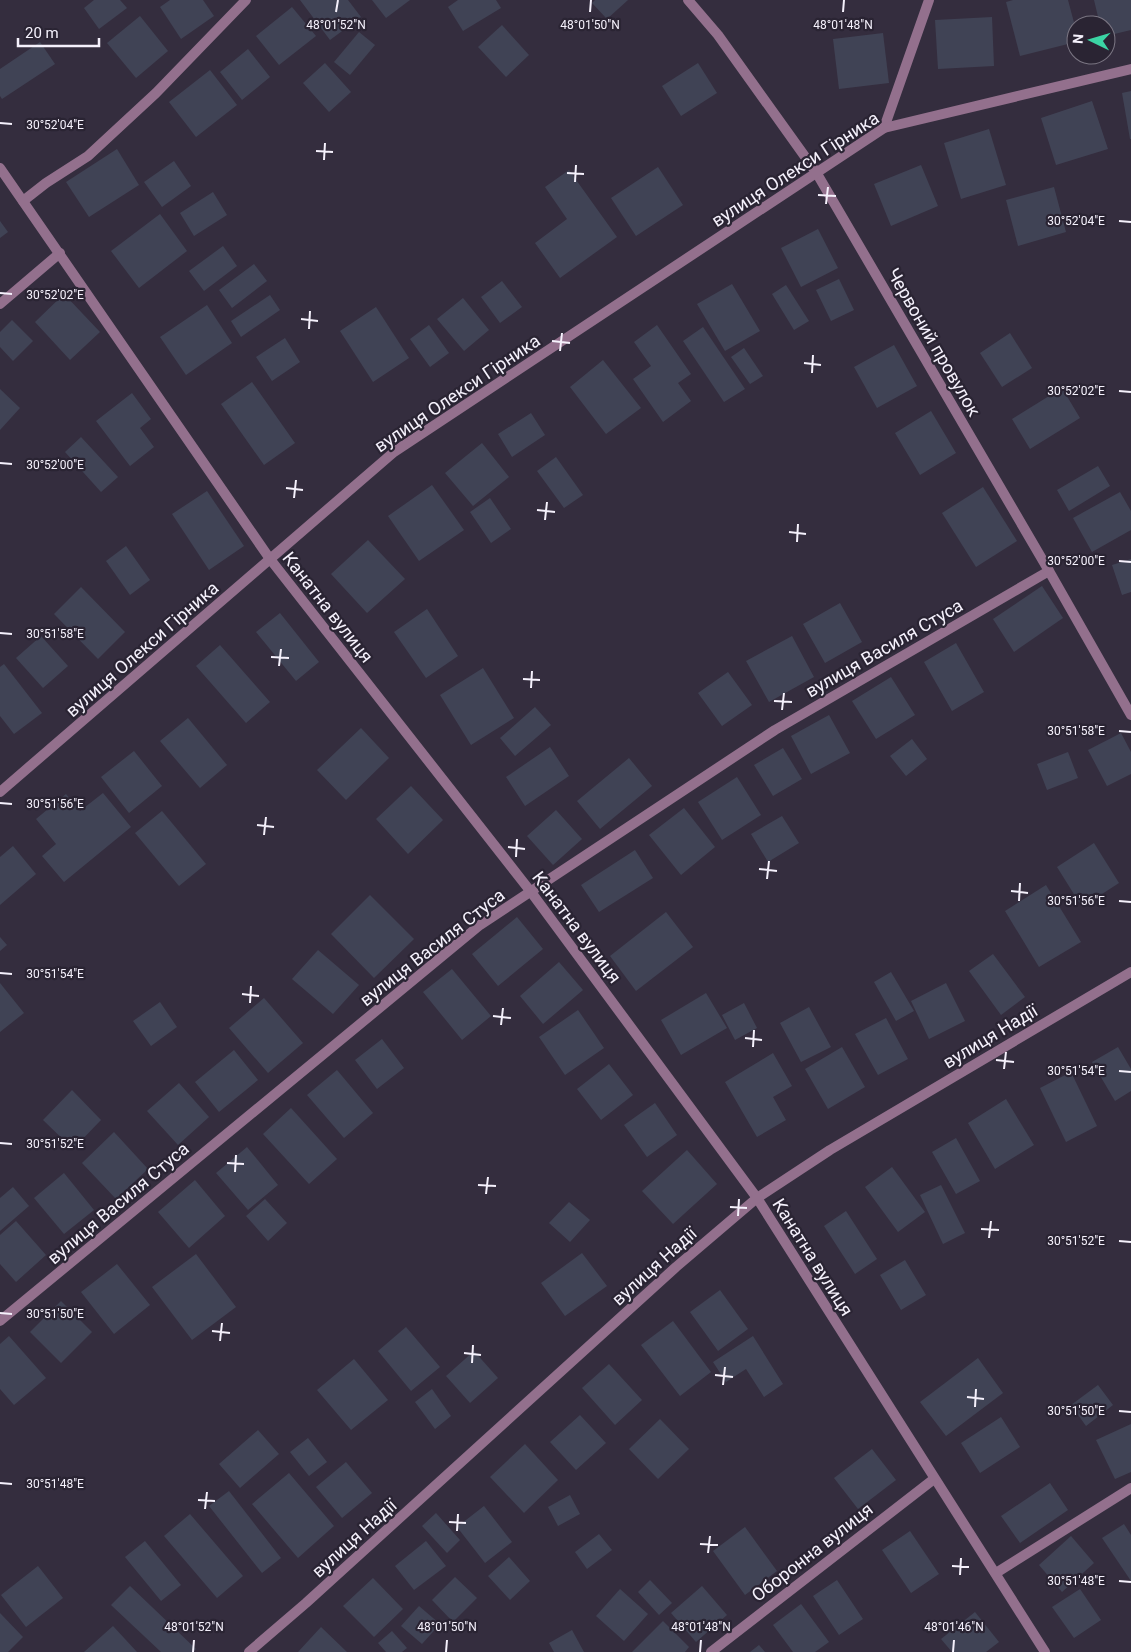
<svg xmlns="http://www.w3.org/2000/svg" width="1131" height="1652" font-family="Roboto,sans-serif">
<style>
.building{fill:#404355}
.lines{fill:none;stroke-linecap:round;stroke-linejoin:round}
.minor{stroke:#93708d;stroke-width:10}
.ticks{fill:none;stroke:#f5f1fc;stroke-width:2}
.labels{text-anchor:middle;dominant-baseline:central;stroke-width:4.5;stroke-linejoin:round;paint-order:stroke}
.street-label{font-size:18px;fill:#f5f1fc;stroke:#2a2433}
.ticks-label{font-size:12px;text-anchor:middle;fill:#f5f1fc;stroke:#2a2433;stroke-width:4.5;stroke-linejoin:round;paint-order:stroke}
</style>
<rect width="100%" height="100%" fill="#342d3e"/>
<g class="building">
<polygon points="94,0 120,0 127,8 99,29 84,8"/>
<polygon points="170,0 203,0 214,16 181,39 160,7"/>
<polygon points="300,0 348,0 361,17 330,40"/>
<polygon points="372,0 410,0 386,18"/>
<polygon points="458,0 496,0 501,8 463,31 448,7"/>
<polygon points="595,0 628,0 607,19 592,3"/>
<polygon points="1013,0 1068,0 1076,30 1076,42 1020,56 1006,2"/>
<polygon points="1094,0 1131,0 1131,30 1106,36 1106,25 1100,25"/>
<polygon points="292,7 316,36 279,65 256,36"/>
<polygon points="140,16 168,51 136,78 107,43"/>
<polygon points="992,17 994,66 938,69 935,20"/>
<polygon points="502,25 529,55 506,77 478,47"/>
<polygon points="359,32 375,45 350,75 334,62"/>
<polygon points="883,33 889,83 839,89 833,39"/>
<polygon points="40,42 55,64 2,99 0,96 0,69"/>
<polygon points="248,49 270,77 242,100 220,72"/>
<polygon points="325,63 351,92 329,112 303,83"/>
<polygon points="698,63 717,93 681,116 662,86"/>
<polygon points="210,70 237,105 196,137 169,102"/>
<polygon points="1131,91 1131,139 1130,139 1122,93"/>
<polygon points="1092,101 1108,149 1056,165 1041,118"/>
<polygon points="989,129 1006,185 961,199 944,143"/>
<polygon points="117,149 139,185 89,217 66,182"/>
<polygon points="174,161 191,186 162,207 144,182"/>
<polygon points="921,165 938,206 891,226 874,184"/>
<polygon points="658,167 683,205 636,236 611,198"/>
<polygon points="569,170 617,237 560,278 535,243 567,219 545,187"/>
<polygon points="1054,187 1066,232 1018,246 1006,200"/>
<polygon points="213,192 227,215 194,236 180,213"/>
<polygon points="160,214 187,251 139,288 111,251"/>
<polygon points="0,221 8,232 0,238"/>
<polygon points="818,229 838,268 801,287 781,248"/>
<polygon points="223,246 237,266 204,291 189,271"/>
<polygon points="254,264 267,281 232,308 219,290"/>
<polygon points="839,279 854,310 831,321 816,290"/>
<polygon points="502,281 522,307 500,323 481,297"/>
<polygon points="732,284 760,331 725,351 697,304"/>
<polygon points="786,285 809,321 794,330 772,294"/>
<polygon points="64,294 100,332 70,360 35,322"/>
<polygon points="270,295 280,310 241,337 231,321"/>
<polygon points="463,298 489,330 464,351 437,319"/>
<polygon points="207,305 232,343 186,375 160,337"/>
<polygon points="376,307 409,358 373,382 340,331"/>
<polygon points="12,320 33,341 13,361 0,347 0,332"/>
<polygon points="429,325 449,353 430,367 410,339"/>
<polygon points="657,325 691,374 678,383 691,401 663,422 633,379 651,366 634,342"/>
<polygon points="703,327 745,389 724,402 683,341"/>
<polygon points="1010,333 1032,368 1002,387 980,353"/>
<polygon points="285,338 300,362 272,381 256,357"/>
<polygon points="894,345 917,386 877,408 854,367"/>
<polygon points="744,348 763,376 750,384 731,357"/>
<polygon points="603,360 641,408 606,434 570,387"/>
<polygon points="252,382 295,443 264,465 221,404"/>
<polygon points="1062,388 1080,418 1030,449 1012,419"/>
<polygon points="0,389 20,408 0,430"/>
<polygon points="132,393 151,419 140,428 154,447 130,466 96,421"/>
<polygon points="931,411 956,453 920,475 895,433"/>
<polygon points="531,413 545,435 512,457 498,434"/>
<polygon points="81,437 118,477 101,492 65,452"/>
<polygon points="482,443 509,477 473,506 445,473"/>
<polygon points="556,457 583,495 564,508 537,471"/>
<polygon points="1098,466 1110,486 1069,511 1057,490"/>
<polygon points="432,485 464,530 419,561 388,516"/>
<polygon points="983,487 1017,541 976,567 942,513"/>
<polygon points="207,491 244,546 209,570 172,514"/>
<polygon points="1120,492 1131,511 1131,530 1092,552 1073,518"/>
<polygon points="490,498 511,529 491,543 470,512"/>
<polygon points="368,540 405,579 367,613 331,574"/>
<polygon points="126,546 150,580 130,595 106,561"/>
<polygon points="1131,559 1131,592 1122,595 1112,565"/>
<polygon points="1042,586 1063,618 1014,652 993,619"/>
<polygon points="81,587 125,632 98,659 54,614"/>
<polygon points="840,603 862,642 825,663 803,624"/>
<polygon points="427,609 458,656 426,678 394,632"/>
<polygon points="280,613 319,662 296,681 256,632"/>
<polygon points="41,636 68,666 43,688 16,658"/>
<polygon points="792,636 814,677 769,702 746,661"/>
<polygon points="956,643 984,692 952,711 924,662"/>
<polygon points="220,645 270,702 246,723 196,666"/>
<polygon points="4,664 42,713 14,734 0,716 0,667"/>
<polygon points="483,668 514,718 471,745 440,695"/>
<polygon points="728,672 752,705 722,726 698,693"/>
<polygon points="891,677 915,715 876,739 852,701"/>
<polygon points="535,707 551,725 515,756 500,738"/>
<polygon points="829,715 850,753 811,774 791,736"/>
<polygon points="188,718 227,765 200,788 160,741"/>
<polygon points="361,728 389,758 346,800 317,770"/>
<polygon points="1121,733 1131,752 1131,774 1107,786 1088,750"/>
<polygon points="912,739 927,759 906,776 890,756"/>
<polygon points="550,747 569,776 525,806 506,777"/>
<polygon points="783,748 802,779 773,796 754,765"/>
<polygon points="134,751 162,786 129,813 101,777"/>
<polygon points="1068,752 1078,778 1047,790 1037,764"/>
<polygon points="629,758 652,786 600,829 577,801"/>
<polygon points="737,777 761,815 722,840 698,802"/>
<polygon points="411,786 443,820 408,854 376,819"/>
<polygon points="103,793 131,827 64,882 42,856 56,844 36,819 66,794 80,811"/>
<polygon points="684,808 715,847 681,875 649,835"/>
<polygon points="556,810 582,839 553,865 527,836"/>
<polygon points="162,811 206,864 179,886 135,833"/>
<polygon points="782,816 799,843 768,862 751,834"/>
<polygon points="1094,843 1119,883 1082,907 1057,867"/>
<polygon points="13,846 36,874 0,905 0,857"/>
<polygon points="635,850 653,878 599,912 581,885"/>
<polygon points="1046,885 1081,942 1039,967 1005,911"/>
<polygon points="370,895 414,939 374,978 331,934"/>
<polygon points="666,912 693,947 636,991 610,956"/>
<polygon points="517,917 543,949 498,986 472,954"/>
<polygon points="0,937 7,945 0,951"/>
<polygon points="318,950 359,985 333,1014 292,979"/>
<polygon points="993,954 1025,997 1001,1015 969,971"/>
<polygon points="559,962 583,990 543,1024 520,996"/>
<polygon points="452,969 491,1016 462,1040 423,992"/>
<polygon points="891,972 914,1011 896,1021 874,982"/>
<polygon points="0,983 24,1013 0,1032"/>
<polygon points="946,983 965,1021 929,1039 911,1001"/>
<polygon points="706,993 727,1028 681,1055 661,1020"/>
<polygon points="264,998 303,1043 268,1073 229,1028"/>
<polygon points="160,1002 177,1027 151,1046 133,1021"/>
<polygon points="744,1003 757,1028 735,1040 722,1015"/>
<polygon points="809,1007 831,1047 801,1062 780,1023"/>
<polygon points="578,1010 604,1048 565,1075 539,1037"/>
<polygon points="886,1018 908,1059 878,1075 855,1034"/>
<polygon points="382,1039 404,1068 377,1089 355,1060"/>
<polygon points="842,1047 865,1087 828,1109 805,1069"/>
<polygon points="1118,1047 1131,1069 1131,1091 1115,1101 1092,1062"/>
<polygon points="234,1050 258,1080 219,1112 195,1082"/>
<polygon points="773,1053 792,1086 773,1097 786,1120 757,1137 725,1082"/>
<polygon points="609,1064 633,1095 601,1120 577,1089"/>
<polygon points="337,1070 373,1113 344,1138 307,1095"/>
<polygon points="1071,1072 1097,1126 1066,1142 1040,1088"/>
<polygon points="179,1083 209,1117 178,1145 147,1111"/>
<polygon points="72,1090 101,1120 73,1149 43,1120"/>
<polygon points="1006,1099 1034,1145 995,1169 968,1123"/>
<polygon points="655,1103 677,1135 647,1157 624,1125"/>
<polygon points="291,1108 337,1159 309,1184 263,1134"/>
<polygon points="114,1132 148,1169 116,1199 82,1163"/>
<polygon points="956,1138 980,1181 956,1194 932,1152"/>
<polygon points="247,1147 278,1185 248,1210 216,1173"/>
<polygon points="687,1150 717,1184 673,1224 642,1191"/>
<polygon points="892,1167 925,1212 898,1232 865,1187"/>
<polygon points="64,1173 94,1210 64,1234 34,1198"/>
<polygon points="195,1180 225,1216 189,1248 158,1212"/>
<polygon points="941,1185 965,1233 943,1244 920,1195"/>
<polygon points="13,1187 29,1206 0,1231 0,1198"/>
<polygon points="265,1199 287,1223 268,1241 246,1216"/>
<polygon points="569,1202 590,1220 570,1242 549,1223"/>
<polygon points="846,1211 877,1259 855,1274 824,1226"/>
<polygon points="16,1221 46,1255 16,1282 0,1264 0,1235"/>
<polygon points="582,1253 607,1286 565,1316 541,1283"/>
<polygon points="196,1254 236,1307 192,1340 152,1287"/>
<polygon points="905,1260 926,1295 901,1310 880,1275"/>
<polygon points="117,1264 150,1305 114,1334 81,1292"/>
<polygon points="720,1290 748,1329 718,1351 690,1312"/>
<polygon points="61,1301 92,1332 61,1363 30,1332"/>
<polygon points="673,1321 711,1372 680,1396 641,1345"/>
<polygon points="406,1327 440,1367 411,1391 378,1351"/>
<polygon points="9,1336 46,1378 14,1405 0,1389 0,1344"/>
<polygon points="753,1336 783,1384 764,1397 746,1369 726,1382 713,1362"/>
<polygon points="474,1351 498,1378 470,1403 446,1376"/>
<polygon points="978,1358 1003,1393 946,1436 920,1402"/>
<polygon points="354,1359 388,1400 351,1430 317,1390"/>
<polygon points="609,1364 642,1400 615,1425 582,1388"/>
<polygon points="1098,1385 1113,1405 1086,1426 1071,1405"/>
<polygon points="432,1389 451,1416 435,1429 415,1402"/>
<polygon points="580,1415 606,1443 576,1470 550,1442"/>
<polygon points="1001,1417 1020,1447 980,1473 961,1443"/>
<polygon points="660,1419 689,1449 658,1479 629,1449"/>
<polygon points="1131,1424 1131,1472 1115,1479 1096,1440"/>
<polygon points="258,1430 279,1454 240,1488 219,1464"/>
<polygon points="308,1438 327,1462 309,1476 290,1452"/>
<polygon points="525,1444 558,1480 524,1513 490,1477"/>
<polygon points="872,1449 896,1480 858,1509 834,1478"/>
<polygon points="346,1462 372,1493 342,1518 316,1487"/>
<polygon points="289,1473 334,1526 298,1558 252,1504"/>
<polygon points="1050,1483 1068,1510 1020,1543 1001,1516"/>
<polygon points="229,1491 281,1558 262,1573 209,1506"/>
<polygon points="570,1495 580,1514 558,1526 548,1507"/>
<polygon points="484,1506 512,1542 485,1563 457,1527"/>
<polygon points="436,1513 460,1540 447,1553 422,1526"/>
<polygon points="190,1514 243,1576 217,1598 164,1536"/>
<polygon points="1124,1524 1131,1535 1131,1581 1102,1538"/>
<polygon points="745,1527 777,1571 745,1595 713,1551"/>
<polygon points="910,1531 939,1574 911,1593 882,1550"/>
<polygon points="599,1534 612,1550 587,1569 575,1552"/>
<polygon points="1071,1536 1094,1563 1062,1592 1039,1565"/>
<polygon points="145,1541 181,1585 161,1601 125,1557"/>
<polygon points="426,1541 446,1566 414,1590 395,1566"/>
<polygon points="509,1557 530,1581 510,1600 488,1576"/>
<polygon points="38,1566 63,1598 26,1627 1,1595"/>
<polygon points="455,1577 477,1598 453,1622 432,1600"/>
<polygon points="373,1578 403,1609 374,1637 343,1606"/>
<polygon points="650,1580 672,1603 659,1615 638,1592"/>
<polygon points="837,1580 863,1619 839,1635 813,1596"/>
<polygon points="130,1586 196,1649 193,1652 161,1652 111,1605"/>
<polygon points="702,1586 727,1615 696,1642 671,1613"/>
<polygon points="620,1589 648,1614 624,1641 596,1616"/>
<polygon points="1080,1589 1101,1620 1074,1638 1052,1607"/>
<polygon points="801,1604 829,1642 815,1652 793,1652 773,1625"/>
<polygon points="419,1606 440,1624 422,1644 401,1626"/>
<polygon points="975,1612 999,1642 986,1652 952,1652 941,1639"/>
<polygon points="0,1613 23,1637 8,1652 0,1652"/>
<polygon points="663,1621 689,1647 685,1652 632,1652"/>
<polygon points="113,1626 137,1652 84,1652"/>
<polygon points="321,1627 347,1652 298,1652"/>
<polygon points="572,1630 584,1652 554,1652 549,1643"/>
<polygon points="392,1631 407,1648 402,1652 386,1652 378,1643"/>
<polygon points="759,1645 765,1652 750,1652"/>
</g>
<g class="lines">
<g class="minor">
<polyline points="688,0 718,35 816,172 1049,571 1131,715"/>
<polyline points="884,128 929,0"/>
<polyline points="0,168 270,559 531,892 757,1198 1045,1652"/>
<polyline points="23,201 46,183 88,156 156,93 246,0"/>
<polyline points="0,304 60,253"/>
<polyline points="0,792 394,452 884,128 1131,69"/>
<polyline points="0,1321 480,925 775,730 1049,571"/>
<polyline points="996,1573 1131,1488"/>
<polyline points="249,1652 306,1603 676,1267 757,1198 830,1150 1131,972"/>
<polyline points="711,1652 934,1479"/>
</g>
</g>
<path class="ticks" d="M336,12l2,-12M590,12l1,-12M843,12l1,-12M0,123l12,1M316,151l17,1M324,160l1,-17M567,173l17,1M575,182l1,-17M818,195l18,1M826,204l2,-17M1119,221l12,1M0,293l12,1M301,319l17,2M309,329l1,-18M552,341l18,2M560,351l2,-18M804,363l17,2M812,373l1,-18M1119,391l12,1M0,463l12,1M286,488l17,2M294,498l2,-18M537,510l18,2M545,520l2,-18M789,532l17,2M797,542l1,-18M1119,561l12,1M0,633l12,1M271,657l18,1M279,666l2,-17M523,679l17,1M531,688l1,-17M774,701l18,1M782,710l2,-17M1119,731l12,1M0,803l12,1M257,825l17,2M264,835l2,-18M508,847l17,2M516,857l1,-18M759,869l18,2M767,879l2,-18M1011,891l17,2M1019,901l1,-18M1119,901l12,1M0,973l12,1M242,994l17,2M250,1003l1,-17M493,1016l18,2M501,1025l2,-17M745,1038l17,2M753,1047l1,-17M996,1060l18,2M1004,1069l2,-17M1119,1071l12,1M0,1143l12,1M227,1163l17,1M235,1172l1,-17M478,1185l18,1M486,1194l2,-17M730,1207l17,1M738,1216l1,-17M981,1229l18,1M989,1238l2,-17M1119,1241l12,1M0,1313l12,1M212,1331l18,2M220,1341l2,-18M464,1353l17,2M472,1363l1,-18M715,1375l18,2M723,1385l2,-18M967,1397l17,2M975,1407l1,-18M1119,1411l12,1M0,1483l12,1M198,1500l17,1M205,1509l2,-17M449,1522l17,1M457,1531l1,-17M700,1544l18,1M708,1553l2,-17M952,1566l17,1M960,1575l1,-17M1119,1581l12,1M193,1652l1,-12M446,1652l1,-12M700,1652l1,-12M953,1652l1,-12"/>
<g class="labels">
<g class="street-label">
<text transform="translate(795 169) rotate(-33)">вулиця Олекси Гірника</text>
<text transform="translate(934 342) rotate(60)">Червоний провулок</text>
<text transform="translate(457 393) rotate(-34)">вулиця Олекси Гірника</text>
<text transform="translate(328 607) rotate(52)">Канатна вулиця</text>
<text transform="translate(884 648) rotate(-30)">вулиця Василя Стуса</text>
<text transform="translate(142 649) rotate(-41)">вулиця Олекси Гірника</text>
<text transform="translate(577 927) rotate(53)">Канатна вулиця</text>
<text transform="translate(432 947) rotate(-38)">вулиця Василя Стуса</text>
<text transform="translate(990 1036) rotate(-31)">вулиця Надії</text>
<text transform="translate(118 1203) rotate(-40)">вулиця Василя Стуса</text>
<text transform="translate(813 1257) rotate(58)">Канатна вулиця</text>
<text transform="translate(654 1266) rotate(-42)">вулиця Надії</text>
<text transform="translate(354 1538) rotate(-42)">вулиця Надії</text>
<text transform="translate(812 1552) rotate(-38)">Оборонна вулиця</text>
</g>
</g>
<g class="ticks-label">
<text x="336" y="29">48°01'52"N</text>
<text x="590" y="29">48°01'50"N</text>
<text x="843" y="29">48°01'48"N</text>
<text x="55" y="129">30°52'04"E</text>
<text x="1076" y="225">30°52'04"E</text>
<text x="55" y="299">30°52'02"E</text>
<text x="1076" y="395">30°52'02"E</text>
<text x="55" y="469">30°52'00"E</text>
<text x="1076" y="565">30°52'00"E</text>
<text x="55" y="638">30°51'58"E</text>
<text x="1076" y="735">30°51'58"E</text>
<text x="55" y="808">30°51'56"E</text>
<text x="1076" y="905">30°51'56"E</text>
<text x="55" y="978">30°51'54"E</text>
<text x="1076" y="1075">30°51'54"E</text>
<text x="55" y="1148">30°51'52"E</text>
<text x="1076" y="1245">30°51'52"E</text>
<text x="55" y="1318">30°51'50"E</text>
<text x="1076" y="1415">30°51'50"E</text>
<text x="55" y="1488">30°51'48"E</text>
<text x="1076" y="1585">30°51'48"E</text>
<text x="194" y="1631">48°01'52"N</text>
<text x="447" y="1631">48°01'50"N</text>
<text x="701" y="1631">48°01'48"N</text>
<text x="954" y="1631">48°01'46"N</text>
</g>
<g transform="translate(1091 40) rotate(275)"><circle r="24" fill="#2a2433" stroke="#7b7683"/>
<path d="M0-4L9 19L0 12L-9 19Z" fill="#3bd4a4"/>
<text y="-8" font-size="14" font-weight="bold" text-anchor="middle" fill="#f5f1fc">N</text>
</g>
<path d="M18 38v8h81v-8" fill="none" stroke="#f5f1fc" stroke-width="2.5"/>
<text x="25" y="38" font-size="15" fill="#f5f1fc" stroke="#2a2433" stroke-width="4" paint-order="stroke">20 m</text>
</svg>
